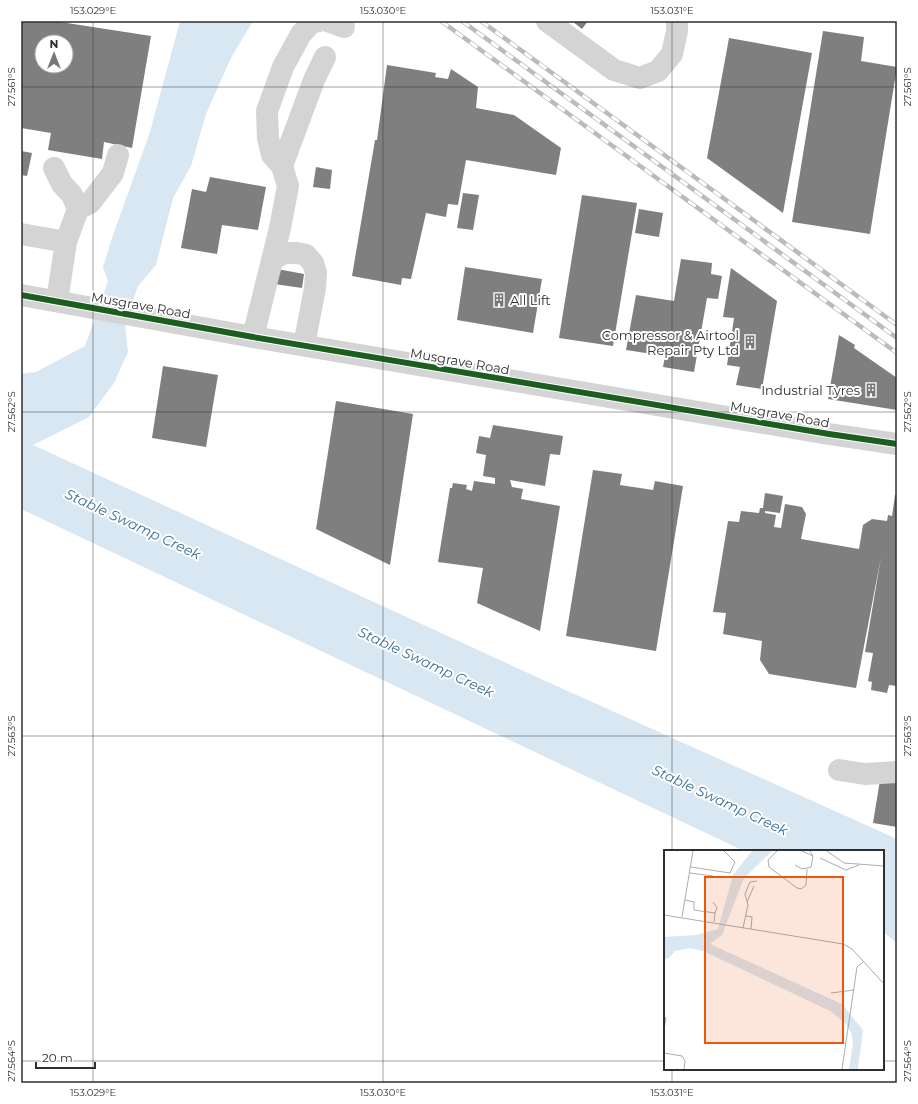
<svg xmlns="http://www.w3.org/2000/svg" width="918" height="1104" font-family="Montserrat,sans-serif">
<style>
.water{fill:#d8e7f2}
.building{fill:#7f7f7f;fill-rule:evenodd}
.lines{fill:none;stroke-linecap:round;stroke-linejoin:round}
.minor{stroke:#d4d4d4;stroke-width:22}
.rail-casing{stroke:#bbb;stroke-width:4.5}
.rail{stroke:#fff;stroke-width:3;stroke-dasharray:9;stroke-linecap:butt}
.cycleway-casing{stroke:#fff;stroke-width:8}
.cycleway{stroke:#1b5e20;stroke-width:6}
.ticks{fill:none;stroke:#2f2f2f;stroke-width:1;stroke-opacity:0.45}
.labels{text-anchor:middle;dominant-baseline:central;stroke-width:4;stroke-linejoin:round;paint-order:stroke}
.poi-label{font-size:13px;fill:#2f2f2f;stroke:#fff;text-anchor:end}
.street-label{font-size:13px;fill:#2f2f2f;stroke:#fff}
.water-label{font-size:14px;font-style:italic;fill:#3c6e92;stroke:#fff}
.inset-road{fill:none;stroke:#acacac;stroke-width:1}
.view{fill:#e8590c;fill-opacity:0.15;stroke:#e8590c;stroke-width:2}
.inset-edge{fill:none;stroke:#2f2f2f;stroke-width:2}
.neatline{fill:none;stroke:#2f2f2f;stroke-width:1.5}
.ticks-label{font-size:10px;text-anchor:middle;fill:#2f2f2f}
</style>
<rect width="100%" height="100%" fill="#fff"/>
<polygon class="water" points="180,21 253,21 231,58 206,114 191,166 173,198 156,265 138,286 125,324 128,352 114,383 89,417 33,445 541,679 897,839 897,943 883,932 883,851 744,851 21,509 21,374 36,372 85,346 108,281 103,267 113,235 150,132"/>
<g class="building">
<path d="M21,21h33l97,15 -19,112 -28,-6 -2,17 -54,-9 3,-17 -30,-5zM42,42h24v24h-24z"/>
<polygon points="572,21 588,21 582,29"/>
<polygon points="823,31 864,37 861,61 897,67 870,234 792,222"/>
<polygon points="729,38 812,53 783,213 707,158"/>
<polygon points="387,65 436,73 435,77 448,79 451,69 478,87 476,108 514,115 561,148 556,175 466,160 458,205 448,204 446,217 426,213 411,279 402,278 401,285 352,276 375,140 377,140"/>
<polygon points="21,151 32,153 27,176 21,175"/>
<polygon points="316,167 332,170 330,189 313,187"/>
<polygon points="210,177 266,187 258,230 222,225 217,254 181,248 192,189 206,192"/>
<polygon points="463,193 479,195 473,230 457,228"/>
<polygon points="582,195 637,203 613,346 559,338"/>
<polygon points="639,209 663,213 659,237 635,233"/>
<polygon points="681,259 712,263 711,274 722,276 718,299 707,298 694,372 663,367 665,356 626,350 636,295 674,301"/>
<polygon points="465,267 542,279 533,333 457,320"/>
<polygon points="731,268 777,301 762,389 736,385 740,367 727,365 734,318 723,317"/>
<polygon points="277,269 304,274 302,288 274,284"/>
<polygon points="839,335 855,345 854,348 897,378 897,410 828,399"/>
<polygon points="163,366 218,375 206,447 152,438"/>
<polygon points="336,401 413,414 390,565 316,529"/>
<polygon points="493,425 563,436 560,455 550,454 545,486 510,480 512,487 523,489 521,499 560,506 540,631 477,603 483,568 438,562 450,488 452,488 453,483 467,485 466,489 472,491 474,481 495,484 495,478 483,476 486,455 476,453 479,436 490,438"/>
<polygon points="593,470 622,474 620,485 653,490 655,481 683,486 656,651 566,636"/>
<polygon points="765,493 783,496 780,513 765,511 765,513 776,515 774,527 781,528 785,504 802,507 806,514 801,539 859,549 863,525 872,519 887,521 888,515 892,516 895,495 897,495 897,686 889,685 887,693 871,690 872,682 868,681 873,653 865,652 881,557 856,688 769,674 760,660 762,641 723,634 726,613 713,612 728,521 739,522 741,511 759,513 760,508 763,508"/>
<polygon points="880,780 897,783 897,827 873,823"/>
</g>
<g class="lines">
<g class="minor">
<polyline points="327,21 344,27"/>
<polyline points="547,21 614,70 640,78 658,71 672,54 677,31 677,21"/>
<polyline points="282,166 314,80 325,57"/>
<polyline points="54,168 62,184 72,195 78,209 66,242"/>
<polyline points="78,209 90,203 100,190 113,173 118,155"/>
<polyline points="21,234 66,242 57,301"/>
<polyline points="273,259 284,253 297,253 306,255 313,263 316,273 315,288 304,345"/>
<polyline points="21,295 253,337 829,434 897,444"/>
<polyline points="253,337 280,228 288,186 282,166 272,155 268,138 267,111 283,67 301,34 312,22 319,21"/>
<polyline points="839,770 865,774 897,772"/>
</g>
<g class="rail-casing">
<g id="rail">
<polyline points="441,21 897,353"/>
<polyline points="462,21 897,338"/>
<polyline points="481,21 897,325"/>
</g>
</g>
<use href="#rail" class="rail"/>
<g class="cycleway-casing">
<polyline id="cycleway" points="21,295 253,337 829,434 897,444"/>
</g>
<use href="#cycleway" class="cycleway"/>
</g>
<path class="ticks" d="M93,21v1062M383,21v1062M672,21v830M21,87h876M21,412h876M21,736h876M21,1061h644M883,1061h14M672,1069v14"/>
<defs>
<g id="building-bare" transform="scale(1.08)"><path d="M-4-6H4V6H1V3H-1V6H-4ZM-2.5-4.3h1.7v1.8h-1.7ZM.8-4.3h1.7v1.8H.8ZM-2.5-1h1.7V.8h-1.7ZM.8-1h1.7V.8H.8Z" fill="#787878" stroke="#fff" stroke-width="2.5" paint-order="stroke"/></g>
</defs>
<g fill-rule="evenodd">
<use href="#building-bare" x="499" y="300"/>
<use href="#building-bare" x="750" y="342"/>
<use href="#building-bare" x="871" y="390"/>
</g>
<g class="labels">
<g class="poi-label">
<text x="510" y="300" text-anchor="start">All Lift</text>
<text x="739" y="335">Compressor &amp; Airtool<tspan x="739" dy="15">Repair Pty Ltd</tspan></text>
<text x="860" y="390">Industrial Tyres</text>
</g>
<g class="street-label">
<text transform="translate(141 305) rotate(10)">Musgrave Road</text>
<text transform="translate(460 361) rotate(10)">Musgrave Road</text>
<text transform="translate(780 414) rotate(10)">Musgrave Road</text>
</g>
<g class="water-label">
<text transform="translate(133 524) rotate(25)">Stable Swamp Creek</text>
<text transform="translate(426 662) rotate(25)">Stable Swamp Creek</text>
<text transform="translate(720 800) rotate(25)">Stable Swamp Creek</text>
</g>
</g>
<g transform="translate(664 850)">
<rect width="220" height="220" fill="#fff"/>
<path d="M88,1h20l-28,27 -22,57 -12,9 132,60 21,26 -5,39h-9l4,-26 -2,-11 -7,-10 -14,-11 -127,-60 -13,-3 -15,3 -6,7 -5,1v-22l32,-2 22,-6 15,-54z" fill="#d8e7f2"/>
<path class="inset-road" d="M113,1l-9,9 1,7 28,21 4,1 5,-4 1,-16M138,1l11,5M163,1l17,12 40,3M156,8l26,12 13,-5M131,15l7,4 9,-2 2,-11 -3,-5M27,17l39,6 5,-11 -11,-11M26,23l23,3M21,50l9,2v8l21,3 -1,9M49,52l4,6 -2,5M83,52l7,-16M0,65l179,29 9,5 32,35M82,66l6,1 -1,12M18,67l11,-66M79,78l5,-23 -3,-11 5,-12 7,-1M167,143l23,-3M0,180l2,-13M0,203l18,3 3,5 -1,8M178,219l15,-102 7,-6"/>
<path class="view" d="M41,27h138v166h-138z"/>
<rect width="220" height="220" class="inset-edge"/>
</g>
<rect width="918" height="1104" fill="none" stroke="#ffffff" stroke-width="44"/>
<g transform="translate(54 54)"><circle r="19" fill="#ffffff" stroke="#acacac"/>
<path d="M0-3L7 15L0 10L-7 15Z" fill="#787878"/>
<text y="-6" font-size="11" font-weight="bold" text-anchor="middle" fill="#2f2f2f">N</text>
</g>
<path d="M36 1062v6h59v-6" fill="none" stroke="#2f2f2f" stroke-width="2"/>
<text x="42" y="1062" font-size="12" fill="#2f2f2f" stroke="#ffffff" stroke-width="3" paint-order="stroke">20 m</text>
<rect x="22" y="22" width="874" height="1060" class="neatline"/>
<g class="ticks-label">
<text x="93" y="14">153.029°E</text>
<text x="383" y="14">153.030°E</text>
<text x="672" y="14">153.031°E</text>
<text transform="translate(11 87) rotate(-90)" y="4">27.561°S</text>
<text transform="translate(907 87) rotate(-90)" y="4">27.561°S</text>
<text transform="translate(11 412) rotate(-90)" y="4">27.562°S</text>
<text transform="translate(907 412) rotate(-90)" y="4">27.562°S</text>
<text transform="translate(11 736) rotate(-90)" y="4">27.563°S</text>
<text transform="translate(907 736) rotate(-90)" y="4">27.563°S</text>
<text transform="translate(11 1061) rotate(-90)" y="4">27.564°S</text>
<text transform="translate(907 1061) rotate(-90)" y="4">27.564°S</text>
<text x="93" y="1096">153.029°E</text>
<text x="383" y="1096">153.030°E</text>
<text x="672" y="1096">153.031°E</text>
</g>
</svg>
